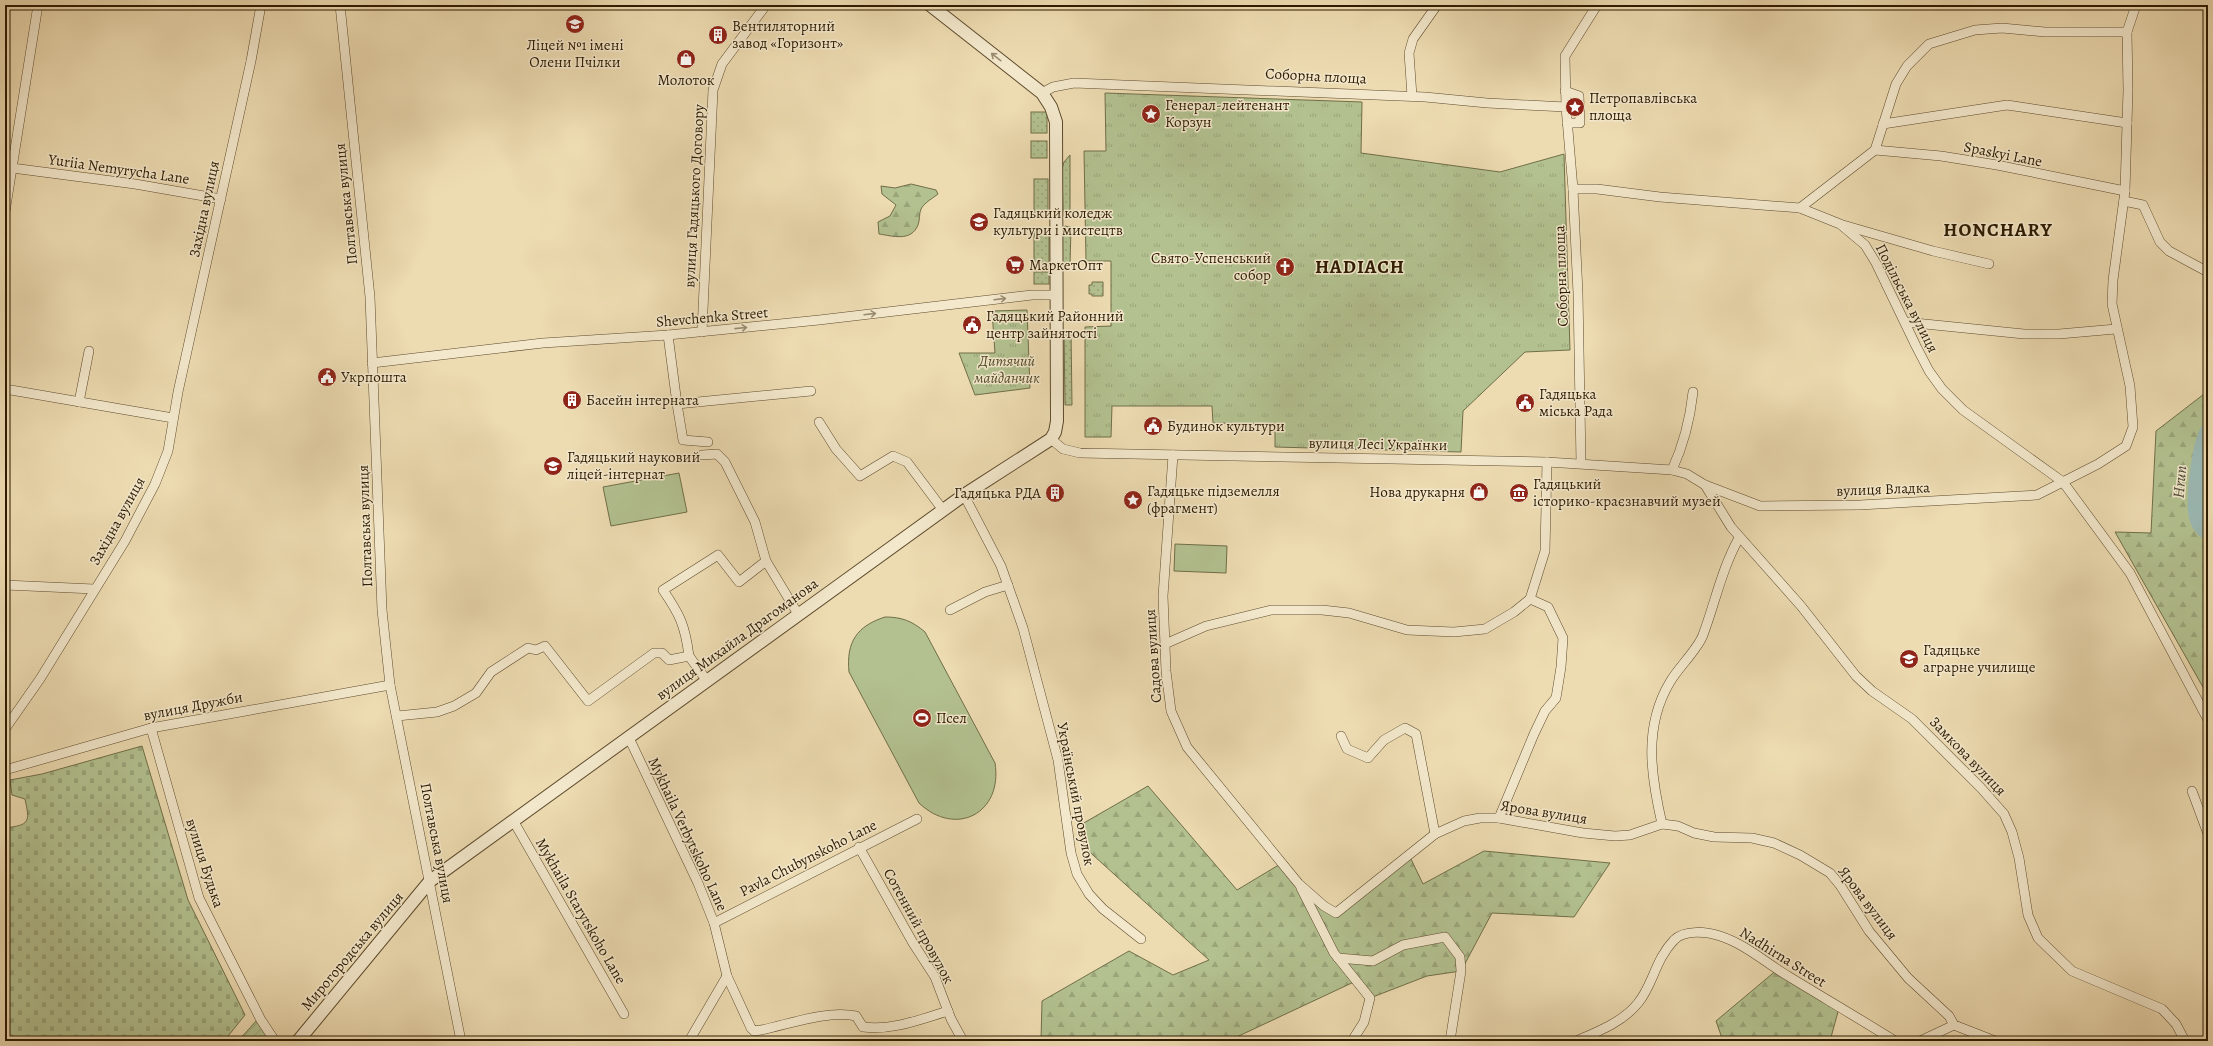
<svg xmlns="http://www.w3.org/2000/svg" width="2213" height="1046" font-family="Alegreya,serif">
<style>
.grass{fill:url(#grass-dots);stroke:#706e48}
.forest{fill:url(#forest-firs);stroke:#706e48}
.cemetery{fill:url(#cemetery-stones);stroke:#706e48}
.park{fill:url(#park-tufts);stroke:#706e48}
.garden{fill:url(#garden-furrows);stroke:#706e48}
.pitch{fill:#b3c190;stroke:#706e48}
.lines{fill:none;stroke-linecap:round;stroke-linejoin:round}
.river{stroke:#9bb9b4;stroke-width:15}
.minor-casing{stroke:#5d4a2c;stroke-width:10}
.tertiary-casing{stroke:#5d4a2c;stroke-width:14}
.minor{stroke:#f3e8cc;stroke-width:9}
.tertiary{stroke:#f3e8cc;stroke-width:12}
.oneway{stroke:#9a8b70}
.labels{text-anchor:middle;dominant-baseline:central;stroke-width:3;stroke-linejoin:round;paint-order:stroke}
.poi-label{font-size:15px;fill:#2d1a00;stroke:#f3e8cc;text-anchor:start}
.street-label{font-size:15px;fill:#2d1a00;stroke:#f3e8cc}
.park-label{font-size:15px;font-style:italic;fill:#554c2b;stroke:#f3e8cc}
.water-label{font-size:16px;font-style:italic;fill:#4e4a36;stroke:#f3e8cc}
.district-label{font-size:19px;font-weight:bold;letter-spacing:1px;fill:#2d1a00;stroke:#f3e8cc}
</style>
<defs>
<pattern id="grass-dots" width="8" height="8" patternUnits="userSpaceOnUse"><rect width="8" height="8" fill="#b3c190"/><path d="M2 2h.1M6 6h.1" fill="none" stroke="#9aa57a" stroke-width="1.8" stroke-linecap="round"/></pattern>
<pattern id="forest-firs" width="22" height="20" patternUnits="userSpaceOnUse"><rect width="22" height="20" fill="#b3c190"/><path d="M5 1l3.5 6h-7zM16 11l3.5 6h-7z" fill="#9aa57a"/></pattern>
<pattern id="cemetery-stones" width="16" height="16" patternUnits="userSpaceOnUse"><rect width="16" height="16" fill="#b3c190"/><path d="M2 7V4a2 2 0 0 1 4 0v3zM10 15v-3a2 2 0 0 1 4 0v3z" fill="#9aa57a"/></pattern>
<pattern id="park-tufts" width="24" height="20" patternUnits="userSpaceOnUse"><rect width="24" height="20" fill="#b3c190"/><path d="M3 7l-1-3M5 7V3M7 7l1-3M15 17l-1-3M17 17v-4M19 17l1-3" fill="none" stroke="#9aa57a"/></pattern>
<pattern id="garden-furrows" width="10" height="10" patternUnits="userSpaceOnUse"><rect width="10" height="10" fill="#b3c190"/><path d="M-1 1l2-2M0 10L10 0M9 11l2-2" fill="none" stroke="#9aa57a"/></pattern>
</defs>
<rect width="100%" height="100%" fill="#eddbb1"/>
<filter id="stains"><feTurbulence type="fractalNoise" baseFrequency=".005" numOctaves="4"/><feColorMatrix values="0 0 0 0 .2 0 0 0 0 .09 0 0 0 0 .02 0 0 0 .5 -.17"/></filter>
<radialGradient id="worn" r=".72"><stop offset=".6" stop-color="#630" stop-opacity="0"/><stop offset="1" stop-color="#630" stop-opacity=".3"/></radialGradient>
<g class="grass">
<rect x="1031" y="112" width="16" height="21"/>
<rect x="1031" y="141" width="16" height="17"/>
<polygon points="1070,155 1070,213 1065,213 1063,211 1062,169 1064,162"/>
<rect x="1034" y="179" width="14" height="33"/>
<polygon points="1065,226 1071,227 1070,265 1062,265 1062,229"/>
<rect x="1034" y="229" width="15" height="37"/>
<rect x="1034" y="272" width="15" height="12"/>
<polygon points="1092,282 1103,282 1103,296 1092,296 1092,294 1089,294 1089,285 1092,285"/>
<polygon points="1064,331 1071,331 1072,405 1065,405"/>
</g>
<g class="forest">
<path d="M911,184l25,6 2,4c-5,4 -14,9 -17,15 -2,4 -1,11 -3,16 -7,17 -25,11 -39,9l-1,-12 12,-6 6,-11 -14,-11 -1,-8 14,2z"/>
<polygon points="2208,391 2208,696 2115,532 2151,533 2156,431"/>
<polygon points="1148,786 1237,890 1282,863 1336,913 1409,855 1423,884 1484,851 1610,863 1574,917 1492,913 1461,971 1427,976 1370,998 1356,981 1228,1041 1041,1041 1042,1001 1129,951 1173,975 1209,960 1083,846 1082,824"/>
<polygon points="1778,969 1839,1008 1830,1041 1723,1041 1716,1021"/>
</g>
<path class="cemetery" d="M142,746l46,154 57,115 -21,26h-219v-213c25,-3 25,-6 20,-29l-13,-4 -2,-15 32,-6z"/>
<g class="park">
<polygon points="1105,93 1362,102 1361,153 1500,172 1564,154 1570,350 1525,352 1463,411 1461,452 1275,447 1275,424 1213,423 1212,406 1112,406 1111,437 1085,437 1085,327 1111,326 1111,261 1086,261 1084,151 1106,151"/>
<polygon points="1027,310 1030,388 975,395 959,353 995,353 992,311"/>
</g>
<polygon class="garden" points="257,1020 271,1041 238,1041"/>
<g class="pitch">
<polygon points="679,473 687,512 611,526 603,487"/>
<polygon points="1175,544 1227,546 1226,573 1174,571"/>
<path d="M885,617c17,0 27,4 40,15l70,131c8,50 -39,75 -76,40l-70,-131c-3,-30 8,-46 36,-55z"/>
</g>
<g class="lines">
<path class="river" d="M2208,430c-9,14 -16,73 -11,89 2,6 6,11 11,14"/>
<g class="minor-casing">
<g id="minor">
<polyline points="340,5 370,297 382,610 390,685 461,1041"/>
<polyline points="1565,91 1579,96 1580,123 1567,123"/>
<polyline points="1042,93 1053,87 1074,83 1425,97 1487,103 1566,107 1573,189 1578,293 1581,463"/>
<polyline points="1412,96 1409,53 1413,39 1437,5"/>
<polyline points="1566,107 1565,56 1597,5"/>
<polyline points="1883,124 2007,105 2127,123"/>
<polyline points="1875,150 1941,156 1997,165 2125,191"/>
<polyline points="12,168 135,184 221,199"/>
<polyline points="1573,189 1597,189 1660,197 1800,208 1840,224 1865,245 1876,263 1916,346 1929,371 1942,389 1963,410 2063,482 2130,573 2208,720"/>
<polyline points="2124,201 2143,205 2160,242 2169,251 2208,272"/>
<polyline points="1800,208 1875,150 1896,84 1907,66 1929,44 1975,30 2002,28 2045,32 2127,32"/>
<polyline points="5,212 38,5"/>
<polyline points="1843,225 1933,251 1989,264"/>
<polyline points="1905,322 2024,334 2059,334 2116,329"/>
<polyline points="702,332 713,90 722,64 766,5"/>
<polyline points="668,335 677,404 811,391"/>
<polyline points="372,363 543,343 668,335 819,320 1032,295 1056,295"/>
<polyline points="5,389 173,418"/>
<polyline points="79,402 89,351"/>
<polyline points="677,404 683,440 708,442"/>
<polyline points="819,422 836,449 860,476 893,456 907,462 943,510"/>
<polyline points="1051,439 1063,449 1080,453 1547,462 1672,470 1687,474 1705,485 1760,506 1860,505 2037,495 2098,464 2126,446 2133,427 2130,386 2112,304 2113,280 2125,191 2128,90 2127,32 2136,5"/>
<polyline points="702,455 717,454 725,462 755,522 766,561"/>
<polyline points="1173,455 1163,596 1166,671 1171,711 1187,747 1299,884 1324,906 1336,913 1435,834 1464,821 1480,818 1499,818 1583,833 1615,836 1630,835 1662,824 1678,826 1694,833 1714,837 1752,838 1774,843 1800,855 1830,873 1840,885 1869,931 1908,978 1949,1016 1954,1025 1995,1041"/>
<path d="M1672,470c12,-26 18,-50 21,-78"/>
<polyline points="1705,485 1731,527 1801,606 1856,676 1872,691 1912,719 1981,788 2004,814 2012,832 2019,858 2028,915 2038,938 2072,971 2162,1009 2176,1024 2185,1041"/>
<polyline points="964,495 1001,566 1023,628 1058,760 1071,853 1077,874 1089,894 1103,909 1141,939"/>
<polyline points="5,585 94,589"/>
<polyline points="1530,599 1545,551 1547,462"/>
<polyline points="950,610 985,592 1008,585"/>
<polyline points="1165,644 1206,626 1271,610 1322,610 1349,613 1407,630 1454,632 1485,629 1514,612 1530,599"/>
<path d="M689,656c-4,-31 -9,-41 -26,-66l55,-35 21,27 27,-21 32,53"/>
<polyline points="397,716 437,712 454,706 476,693 491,672 528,648 536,650 545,646 588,701 654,653 662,653 669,660 689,656 707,681"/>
<polyline points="151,728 199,898 261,1020 275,1041"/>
<polyline points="5,729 40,679 125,541 155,484 168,451 178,392 251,61 261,5"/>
<polyline points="1341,736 1347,749 1368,758 1384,740 1405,728 1416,734 1435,834"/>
<path d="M629,738l69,145 16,40 13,53 24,52 3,3 7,-1c29,-6 66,-20 95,-14l7,11c29,4 58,-8 85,-16"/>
<polyline points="5,770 151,728 390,685"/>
<polyline points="2192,791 2208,834"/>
<polyline points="1499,818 1534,734 1545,711 1556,698 1561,667 1563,638 1548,607 1530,599"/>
<polyline points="514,822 624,1014"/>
<path d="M1662,824c-11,-48 -19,-97 8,-142 8,-14 28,-33 33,-47 12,-32 19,-67 36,-97"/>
<polyline points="859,847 913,943 935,977 951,1019 963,1041"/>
<polyline points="1301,888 1334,953 1370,998 1364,1022 1352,1041"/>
<polyline points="714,923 917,819"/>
<polyline points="1338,958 1373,961 1403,945 1445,937 1460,957 1461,971 1450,1041"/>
<polyline points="689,1041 727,976"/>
<path d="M1576,1041c21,-9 47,-19 62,-38 15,-18 17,-43 36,-63 11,-11 33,-8 46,-4 25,8 46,27 68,40 36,22 72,43 107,65"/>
<polyline points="1920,1041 1954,1025"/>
</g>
</g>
<g class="tertiary-casing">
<polyline id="tertiary" points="298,1041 430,881 964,495 1051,439 1055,432 1057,421 1056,122 1051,107 1042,93 930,5"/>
</g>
<use href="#minor" class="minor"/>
<use href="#tertiary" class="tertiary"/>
</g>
<defs><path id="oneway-shaft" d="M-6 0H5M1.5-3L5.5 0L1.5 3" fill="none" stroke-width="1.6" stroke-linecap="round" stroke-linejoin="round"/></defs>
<g class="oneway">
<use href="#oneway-shaft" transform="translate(996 57) rotate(-142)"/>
<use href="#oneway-shaft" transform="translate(1000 299) rotate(-7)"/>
<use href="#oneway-shaft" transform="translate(870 314) rotate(-7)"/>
<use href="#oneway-shaft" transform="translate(741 328) rotate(-6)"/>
</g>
<defs>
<g id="school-disc" transform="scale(1)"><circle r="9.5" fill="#8f2418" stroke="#f3e8cc"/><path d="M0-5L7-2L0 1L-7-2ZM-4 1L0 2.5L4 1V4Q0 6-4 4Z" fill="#fff"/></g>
<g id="building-disc" transform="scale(1)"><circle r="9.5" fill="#8f2418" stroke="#f3e8cc"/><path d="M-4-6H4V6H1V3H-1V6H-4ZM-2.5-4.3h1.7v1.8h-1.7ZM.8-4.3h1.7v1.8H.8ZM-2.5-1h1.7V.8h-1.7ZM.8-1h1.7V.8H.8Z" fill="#fff"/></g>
<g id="shop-disc" transform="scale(1)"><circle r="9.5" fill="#8f2418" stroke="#f3e8cc"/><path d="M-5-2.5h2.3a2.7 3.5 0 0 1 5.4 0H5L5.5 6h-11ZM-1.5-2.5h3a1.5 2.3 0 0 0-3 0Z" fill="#fff"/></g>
<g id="sight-disc" transform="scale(1)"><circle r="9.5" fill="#8f2418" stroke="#f3e8cc"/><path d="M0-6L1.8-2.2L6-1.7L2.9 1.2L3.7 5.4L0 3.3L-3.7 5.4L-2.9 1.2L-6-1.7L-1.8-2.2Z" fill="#fff"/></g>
<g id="university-disc" transform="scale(1)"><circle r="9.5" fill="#8f2418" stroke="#f3e8cc"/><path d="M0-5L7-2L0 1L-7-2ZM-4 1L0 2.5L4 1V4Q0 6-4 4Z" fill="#fff"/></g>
<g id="supermarket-disc" transform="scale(1)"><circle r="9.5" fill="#8f2418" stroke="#f3e8cc"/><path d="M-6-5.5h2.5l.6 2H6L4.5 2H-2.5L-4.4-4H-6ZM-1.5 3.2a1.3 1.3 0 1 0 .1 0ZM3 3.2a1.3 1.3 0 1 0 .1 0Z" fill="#fff"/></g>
<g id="church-disc" transform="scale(1)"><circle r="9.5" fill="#8f2418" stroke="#f3e8cc"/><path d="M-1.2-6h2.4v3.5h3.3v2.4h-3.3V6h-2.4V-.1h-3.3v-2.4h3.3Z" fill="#fff"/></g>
<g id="civic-disc" transform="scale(1)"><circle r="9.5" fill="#8f2418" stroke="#f3e8cc"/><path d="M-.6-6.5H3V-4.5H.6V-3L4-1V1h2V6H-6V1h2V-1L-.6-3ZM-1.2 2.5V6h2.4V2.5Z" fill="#fff"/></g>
<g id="museum-disc" transform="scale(1)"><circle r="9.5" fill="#8f2418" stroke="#f3e8cc"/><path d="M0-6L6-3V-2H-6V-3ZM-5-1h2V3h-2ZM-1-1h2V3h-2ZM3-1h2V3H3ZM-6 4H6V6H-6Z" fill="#fff"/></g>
<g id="stadium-disc" transform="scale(1)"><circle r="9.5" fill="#8f2418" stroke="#f3e8cc"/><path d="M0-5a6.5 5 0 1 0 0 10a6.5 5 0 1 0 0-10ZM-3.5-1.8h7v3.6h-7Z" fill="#fff"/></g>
</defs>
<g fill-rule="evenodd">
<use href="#school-disc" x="575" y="24"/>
<use href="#building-disc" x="718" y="35"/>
<use href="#shop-disc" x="686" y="59"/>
<use href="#sight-disc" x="1575" y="107"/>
<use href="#sight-disc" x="1151" y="114"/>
<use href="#university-disc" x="979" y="222"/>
<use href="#supermarket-disc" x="1015" y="265"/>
<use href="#church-disc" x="1285" y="267"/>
<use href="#civic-disc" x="972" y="325"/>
<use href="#civic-disc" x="327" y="377"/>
<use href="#building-disc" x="572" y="400"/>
<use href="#civic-disc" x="1525" y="403"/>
<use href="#civic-disc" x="1153" y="426"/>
<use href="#school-disc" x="553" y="466"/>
<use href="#shop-disc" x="1479" y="492"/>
<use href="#building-disc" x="1055" y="493"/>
<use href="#museum-disc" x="1519" y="493"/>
<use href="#sight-disc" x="1133" y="500"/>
<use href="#university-disc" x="1909" y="659"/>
<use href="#stadium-disc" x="922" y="718"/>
</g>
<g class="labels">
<g class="poi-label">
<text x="732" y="26">Вентиляторний<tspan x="732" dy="17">завод «Горизонт»</tspan></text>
<text x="575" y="45" text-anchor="middle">Ліцей №1 імені<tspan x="575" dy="17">Олени Пчілки</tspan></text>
<text x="686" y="80" text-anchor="middle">Молоток</text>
<text x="1589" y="98">Петропавлівська<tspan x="1589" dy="17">площа</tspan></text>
<text x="1165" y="105">Генерал-лейтенант<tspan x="1165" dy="17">Корзун</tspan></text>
<text x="993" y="213">Гадяцький коледж<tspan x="993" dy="17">культури і мистецтв</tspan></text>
<text x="1271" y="258" text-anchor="end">Свято-Успенський<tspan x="1271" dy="17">собор</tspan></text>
<text x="1029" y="265">МаркетОпт</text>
<text x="986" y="316">Гадяцький Районний<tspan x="986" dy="17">центр зайнятості</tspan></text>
<text x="341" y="377">Укрпошта</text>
<text x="1539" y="394">Гадяцька<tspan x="1539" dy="17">міська Рада</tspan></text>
<text x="586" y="400">Басейн інтерната</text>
<text x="1167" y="426">Будинок культури</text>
<text x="567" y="457">Гадяцький науковий<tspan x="567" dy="17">ліцей-інтернат</tspan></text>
<text x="1533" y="484">Гадяцький<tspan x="1533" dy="17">історико-краєзнавчий музей</tspan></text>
<text x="1147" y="491">Гадяцьке підземелля<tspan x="1147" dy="17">(фрагмент)</tspan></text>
<text x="1465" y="492" text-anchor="end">Нова друкарня</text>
<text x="1041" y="493" text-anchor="end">Гадяцька РДА</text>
<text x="1923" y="650">Гадяцьке<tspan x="1923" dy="17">аграрне училище</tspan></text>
<text x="936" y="718">Псел</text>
</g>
<g class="street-label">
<text transform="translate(1316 76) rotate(3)">Соборна площа</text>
<text transform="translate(2003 154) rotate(11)">Spaskyi Lane</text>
<text transform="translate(119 169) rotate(8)">Yuriia Nemyrycha Lane</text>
<text transform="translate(694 196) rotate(-87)">вулиця Гадяцького Договору</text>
<text transform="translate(346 204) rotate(-96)">Полтавська вулиця</text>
<text transform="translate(204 209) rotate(-78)">Західна вулиця</text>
<text transform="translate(1561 276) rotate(-92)">Соборна площа</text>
<text transform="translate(1907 298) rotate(63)">Подільська вулиця</text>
<text transform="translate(712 317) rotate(-5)">Shevchenka Street</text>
<text transform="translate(1378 444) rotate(1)">вулиця Лесі Українки</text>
<text transform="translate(1883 489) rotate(-2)">вулиця Владка</text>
<text transform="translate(117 521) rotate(-61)">Західна вулиця</text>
<text transform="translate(365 526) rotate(-92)">Полтавська вулиця</text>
<text transform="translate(737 639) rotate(-36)">вулиця Михайла Драгоманова</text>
<text transform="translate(1153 656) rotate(-94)">Садова вулиця</text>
<text transform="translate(193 706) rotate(-11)">вулиця Дружби</text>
<text transform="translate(1968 756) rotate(46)">Замкова вулиця</text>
<text transform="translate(1076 794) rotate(79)">Український провулок</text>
<text transform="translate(1544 812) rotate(9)">Ярова вулиця</text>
<text transform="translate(688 834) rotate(65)">Mykhaila Verbytskoho Lane</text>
<text transform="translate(437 843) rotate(79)">Полтавська вулиця</text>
<text transform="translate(808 858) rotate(-27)">Pavla Chubynskoho Lane</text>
<text transform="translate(205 863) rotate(72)">вулиця Будька</text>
<text transform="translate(1868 903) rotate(53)">Ярова вулиця</text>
<text transform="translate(581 911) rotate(60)">Mykhaila Starytskoho Lane</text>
<text transform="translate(919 926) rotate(61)">Сотенний провулок</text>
<text transform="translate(352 951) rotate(-50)">Мирогородська вулиця</text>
<text transform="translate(1783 957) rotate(32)">Nadhirna Street</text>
</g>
<g class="park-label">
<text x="1007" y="361">Дитячий<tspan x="1007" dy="17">майданчик</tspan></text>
</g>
<g class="water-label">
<text transform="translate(2180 482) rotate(-85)">Hrun</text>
</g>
<g class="district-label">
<text x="1998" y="230">HONCHARY</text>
<text x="1360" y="267">HADIACH</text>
</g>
</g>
<rect width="2213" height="1046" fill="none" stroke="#eddbb1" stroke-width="20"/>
<rect x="6" y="6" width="2201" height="1034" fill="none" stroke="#2d1a00" stroke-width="2"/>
<rect x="10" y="10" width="2193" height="1026" fill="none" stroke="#2d1a00"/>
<rect width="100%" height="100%" filter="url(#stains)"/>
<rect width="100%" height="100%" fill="url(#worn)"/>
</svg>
